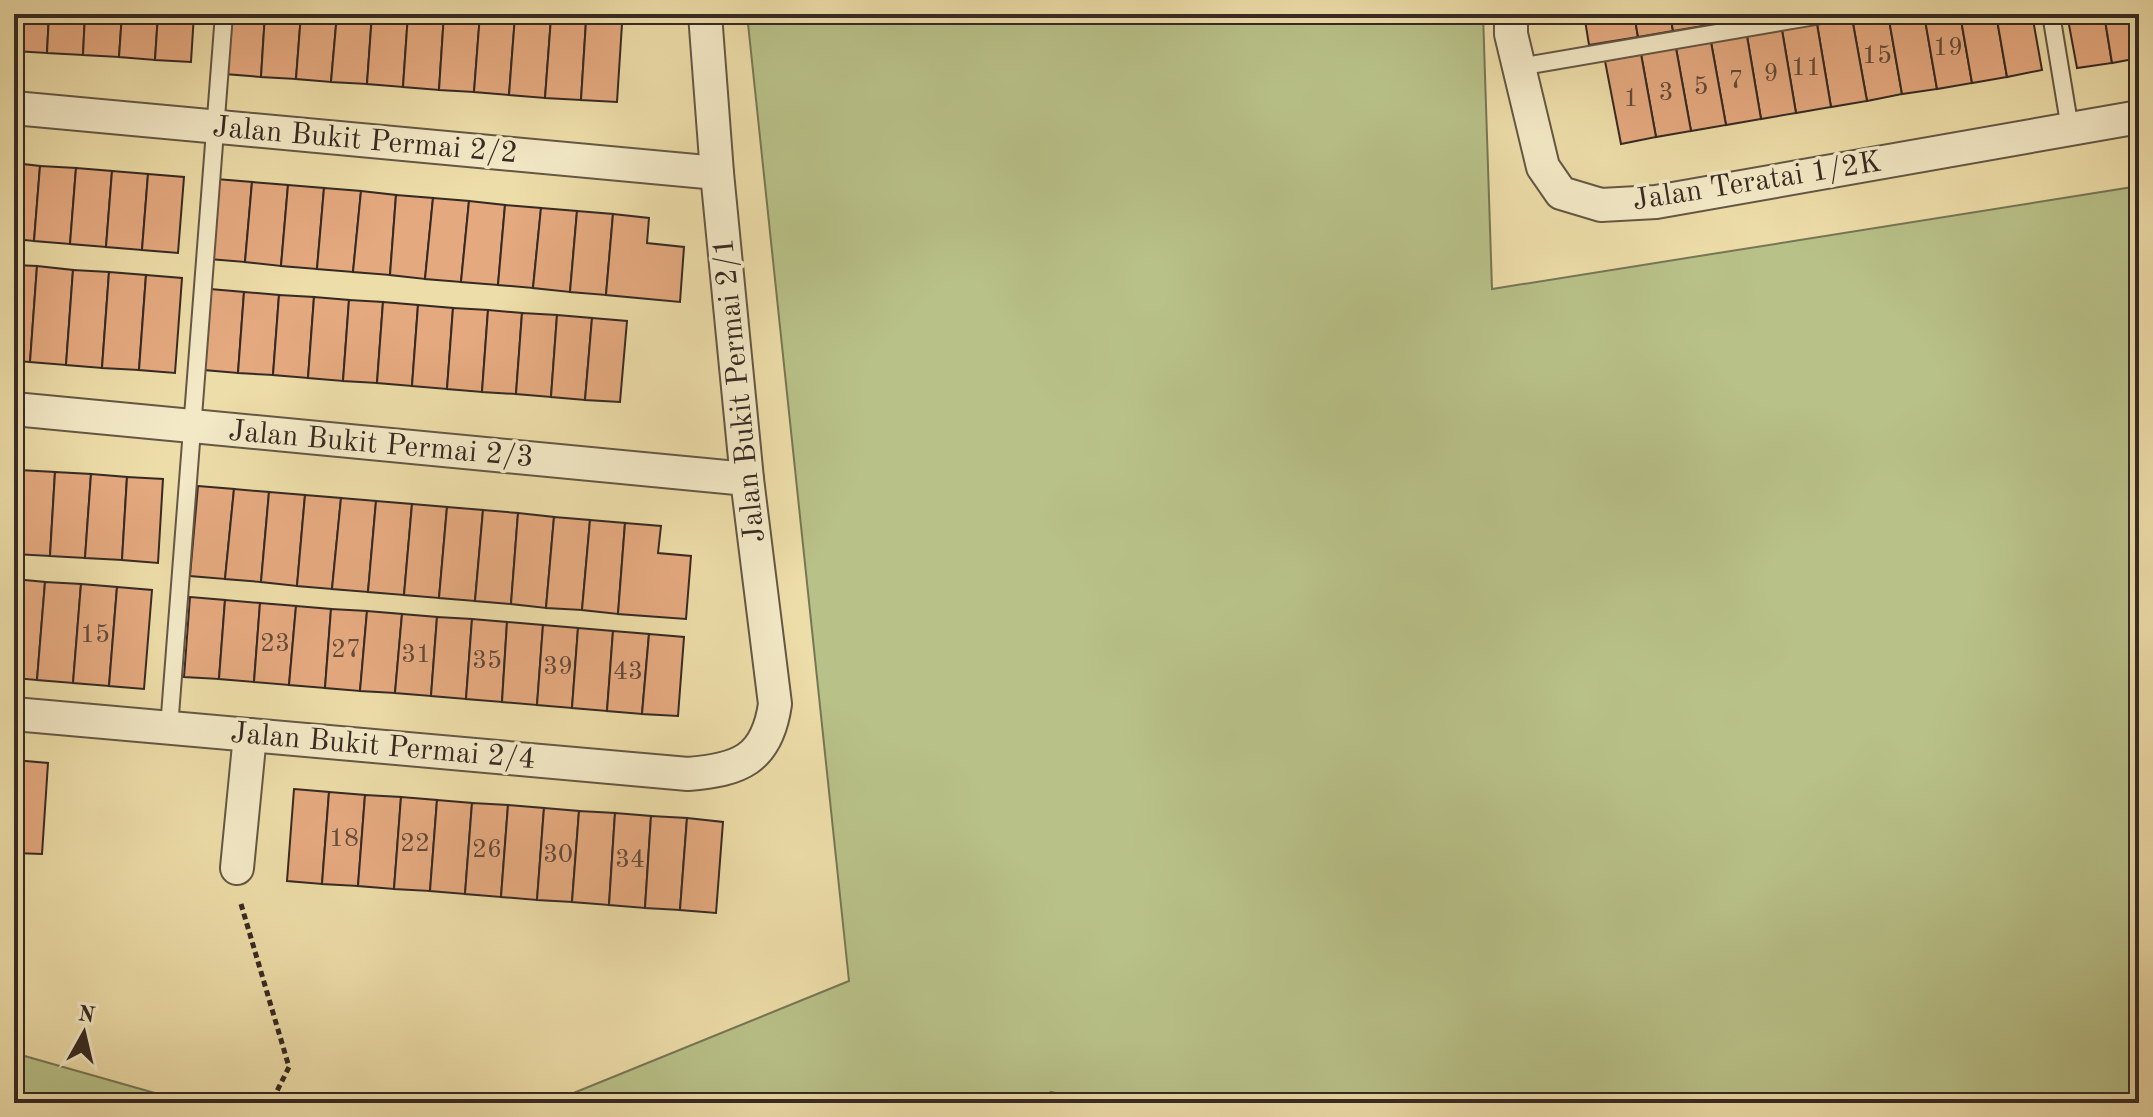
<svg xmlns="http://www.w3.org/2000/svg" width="2153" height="1117" font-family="'Old Standard TT',serif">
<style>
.green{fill:#b8c188;stroke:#777656;stroke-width:2}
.building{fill:#e5a97f;stroke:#362a24;stroke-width:2}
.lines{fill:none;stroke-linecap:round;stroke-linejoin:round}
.service-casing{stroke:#645745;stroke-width:20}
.minor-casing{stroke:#645745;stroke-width:36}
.path{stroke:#362a24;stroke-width:5;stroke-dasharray:6 4;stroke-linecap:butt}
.service{stroke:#f3e9c6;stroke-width:16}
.minor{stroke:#f3e9c6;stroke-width:32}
.labels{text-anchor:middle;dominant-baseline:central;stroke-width:7;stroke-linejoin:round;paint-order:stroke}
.number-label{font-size:26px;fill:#624a3b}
.street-label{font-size:30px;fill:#362a24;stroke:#f3e9c6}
</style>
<rect width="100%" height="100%" fill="#eddda8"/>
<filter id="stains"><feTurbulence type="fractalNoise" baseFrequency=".0025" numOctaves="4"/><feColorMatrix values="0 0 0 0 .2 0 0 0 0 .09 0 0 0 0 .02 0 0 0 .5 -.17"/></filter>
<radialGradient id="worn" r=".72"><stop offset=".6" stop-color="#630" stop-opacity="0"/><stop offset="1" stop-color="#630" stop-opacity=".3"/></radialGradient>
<g class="green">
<polygon points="747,14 1483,14 1492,289 2139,186 2139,1103 549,1103 849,981"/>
<polygon points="14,1053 190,1103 14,1103"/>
</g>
<g class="building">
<polygon points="14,14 49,14 47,53 14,51"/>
<polygon points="49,14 85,14 83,55 47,53"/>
<polygon points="85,14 122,14 119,57 83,55"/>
<polygon points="122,14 158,14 155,60 119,57"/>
<polygon points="158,14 194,14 191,62 155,60"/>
<polygon points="229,14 265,14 261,77 225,74"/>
<polygon points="265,14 301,14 296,79 261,77"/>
<polygon points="301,14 337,14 331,82 296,79"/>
<polygon points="337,14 372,14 367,84 331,82"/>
<polygon points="372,14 408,14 403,87 367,84"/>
<polygon points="408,14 444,14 439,90 403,87"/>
<polygon points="444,14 480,14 474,92 439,90"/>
<polygon points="480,14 515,16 509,95 474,92"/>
<polygon points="1584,14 1634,14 1638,37 1589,45"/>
<polygon points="1634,14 1670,14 1673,31 1638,37"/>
<polygon points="1670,14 1707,14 1709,25 1673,31"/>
<polygon points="1707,14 1743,14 1744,19 1709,25"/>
<polygon points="1876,14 1888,14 1902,94 1867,101 1852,18"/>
<polygon points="1888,14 1924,14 1937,89 1902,94"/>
<polygon points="1924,14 1960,14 1972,83 1937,89"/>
<polygon points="1960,14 1996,14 2007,77 1972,83"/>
<polygon points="1996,14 2032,14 2042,70 2007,77"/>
<polygon points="2067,14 2104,14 2112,63 2077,68"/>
<polygon points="2104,14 2139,14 2139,58 2112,63"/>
<polygon points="515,16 551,18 545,98 509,95"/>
<polygon points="551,18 586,21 581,100 545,98"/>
<polygon points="1852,18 1867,101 1831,107 1817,24"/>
<polygon points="586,21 622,24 617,102 581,100"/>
<polygon points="1817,24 1831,107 1796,113 1782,30"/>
<polygon points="1782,30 1796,113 1761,119 1747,36"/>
<polygon points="1747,36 1761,119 1726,125 1711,42"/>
<polygon points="1711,42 1726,125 1691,131 1676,48"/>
<polygon points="1676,48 1691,131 1656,137 1641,54"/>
<polygon points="1641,54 1656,137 1621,144 1605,61"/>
<polygon points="14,163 40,166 34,241 14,239"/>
<polygon points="40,166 76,168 70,244 34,241"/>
<polygon points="76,168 112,171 106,247 70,244"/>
<polygon points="112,171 148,174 142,250 106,247"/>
<polygon points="148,174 184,177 178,253 142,250"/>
<polygon points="216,179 252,182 245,262 209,259"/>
<polygon points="252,182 288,185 281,266 245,262"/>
<polygon points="288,185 324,188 317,269 281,266"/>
<polygon points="324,188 361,191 353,272 317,269"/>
<polygon points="361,191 396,195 390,275 353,272"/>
<polygon points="396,195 433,198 425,279 390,275"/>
<polygon points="433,198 469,201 461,282 425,279"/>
<polygon points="469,201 505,205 498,285 461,282"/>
<polygon points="505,205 541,208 533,288 498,285"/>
<polygon points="541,208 577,211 570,292 533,288"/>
<polygon points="577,211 613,214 606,295 570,292"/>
<polygon points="613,214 649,218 647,243 684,247 680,302 606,295"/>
<polygon points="14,265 37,266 30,362 14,361"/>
<polygon points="37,266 73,270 66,365 30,362"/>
<polygon points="73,270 109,272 102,368 66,365"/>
<polygon points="109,272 146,275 139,370 102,368"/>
<polygon points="146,275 182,278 175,373 139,370"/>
<polygon points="210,289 244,292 238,373 204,370"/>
<polygon points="244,292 279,295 273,375 238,373"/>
<polygon points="279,295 314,297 308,378 273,375"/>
<polygon points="314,297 349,300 343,381 308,378"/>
<polygon points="349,300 383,302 377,383 343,381"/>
<polygon points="383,302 418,305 412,386 377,383"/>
<polygon points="418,305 453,308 447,389 412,386"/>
<polygon points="453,308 488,310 482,392 447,389"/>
<polygon points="488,310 522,313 516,394 482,392"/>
<polygon points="522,313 557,315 551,397 516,394"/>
<polygon points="557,315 592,318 585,400 551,397"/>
<polygon points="592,318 627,321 620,402 585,400"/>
<polygon points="14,470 19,470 14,552"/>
<polygon points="19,470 55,472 50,556 14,554"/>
<polygon points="55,472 91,474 85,558 50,556"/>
<polygon points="91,474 127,477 122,560 85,558"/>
<polygon points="127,477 163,479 158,563 122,560"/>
<polygon points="198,486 234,489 225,579 190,576"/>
<polygon points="234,489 269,492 261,582 225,579"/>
<polygon points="269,492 305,495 297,586 261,582"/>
<polygon points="305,495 341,498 332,589 297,586"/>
<polygon points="341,498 376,501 368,592 332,589"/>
<polygon points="376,501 412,504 404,595 368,592"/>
<polygon points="412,504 447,507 439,598 404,595"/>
<polygon points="447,507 483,510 475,601 439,598"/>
<polygon points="483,510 518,513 511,604 475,601"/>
<polygon points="518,513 554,517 546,608 511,604"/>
<polygon points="554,517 590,520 582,610 546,608"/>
<polygon points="590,520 625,523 618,614 582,610"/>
<polygon points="625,523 661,526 658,553 691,556 686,619 618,614"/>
<polygon points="14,579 45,582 37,680 14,678"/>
<polygon points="45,582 81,584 73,683 37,680"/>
<polygon points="81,584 117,587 109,686 73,683"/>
<polygon points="117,587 152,590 144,689 109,686"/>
<polygon points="190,597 225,600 219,679 184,677"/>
<polygon points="225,600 260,603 254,682 219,679"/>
<polygon points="260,603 296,606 289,685 254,682"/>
<polygon points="296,606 331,609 325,688 289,685"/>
<polygon points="331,609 367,611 360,691 325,688"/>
<polygon points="367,611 402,614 395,693 360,691"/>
<polygon points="402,614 437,617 431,696 395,693"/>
<polygon points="437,617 472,619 466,699 431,696"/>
<polygon points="472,619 507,622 502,702 466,699"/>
<polygon points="507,622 543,625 537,705 502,702"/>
<polygon points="543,625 578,628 572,708 537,705"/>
<polygon points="578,628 613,631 607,711 572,708"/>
<polygon points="613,631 649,634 642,714 607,711"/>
<polygon points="649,634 684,637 678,716 642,714"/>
<polygon points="14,760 48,763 42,854 14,853"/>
<polygon points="294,789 329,792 322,884 287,881"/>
<polygon points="329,792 365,795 358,886 322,884"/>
<polygon points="365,795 401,797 394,889 358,886"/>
<polygon points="401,797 437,800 430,891 394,889"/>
<polygon points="437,800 472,803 465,894 430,891"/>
<polygon points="472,803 508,805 501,897 465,894"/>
<polygon points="508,805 544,808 537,900 501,897"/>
<polygon points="544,808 579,811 572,902 537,900"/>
<polygon points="579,811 615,813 609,905 572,902"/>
<polygon points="615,813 651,816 645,908 609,905"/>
<polygon points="651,816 687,818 680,910 645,908"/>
<polygon points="687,818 723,822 716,913 680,910"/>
</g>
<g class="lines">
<g class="service-casing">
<g id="service">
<polyline points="2051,14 2070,129"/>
<polyline points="1519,67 1827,14"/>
<polyline points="169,728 224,14"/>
</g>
</g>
<g class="minor-casing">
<g id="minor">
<polyline points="1511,14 1511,34 1543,167 1561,193 1601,205 1656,202 2139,117"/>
<polyline points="14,108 717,173"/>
<polyline points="14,409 747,479"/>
<path d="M14,714l674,60c51,-4 79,-14 87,-70l-28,-225 -30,-306 -12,-159"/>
<polyline points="237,868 250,735"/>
</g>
</g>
<g class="path">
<polyline points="241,904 289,1067 271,1103"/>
<polyline points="720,1103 741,1098 779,1103"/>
<polyline points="1021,1103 1051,1094 1123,1103"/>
</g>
<use href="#service" class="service"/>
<use href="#minor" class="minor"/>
</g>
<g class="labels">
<g class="number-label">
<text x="1948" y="48">19</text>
<text x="1877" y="56">15</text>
<text x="1806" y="68">11</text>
<text x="1771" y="74">9</text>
<text x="1736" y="81">7</text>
<text x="1701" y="87">5</text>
<text x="1666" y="93">3</text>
<text x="1631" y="99">1</text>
<text x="95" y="635">15</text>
<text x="275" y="644">23</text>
<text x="346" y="650">27</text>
<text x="416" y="655">31</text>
<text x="487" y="661">35</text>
<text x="558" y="667">39</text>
<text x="628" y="672">43</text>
<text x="344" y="839">18</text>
<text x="415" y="844">22</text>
<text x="487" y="850">26</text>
<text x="558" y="855">30</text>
<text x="630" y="860">34</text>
</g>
<g class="street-label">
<text transform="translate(365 141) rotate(5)">Jalan Bukit Permai 2/2</text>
<text transform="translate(1757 182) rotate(-9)">Jalan Teratai 1/2K</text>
<text transform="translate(740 390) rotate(-96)">Jalan Bukit Permai 2/1</text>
<text transform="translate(381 445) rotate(5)">Jalan Bukit Permai 2/3</text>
<text transform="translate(383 747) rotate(5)">Jalan Bukit Permai 2/4</text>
</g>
</g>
<rect width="2153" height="1117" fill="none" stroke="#eddda8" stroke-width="48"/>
<rect x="16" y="16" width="2121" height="1085" fill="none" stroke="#362a24" stroke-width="4"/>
<rect x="24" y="24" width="2105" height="1069" fill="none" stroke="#362a24" stroke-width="2"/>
<g transform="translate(84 1033) rotate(8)" stroke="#f3e9c6" stroke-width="6" paint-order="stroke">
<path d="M0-6L14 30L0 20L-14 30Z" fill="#362a24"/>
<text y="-12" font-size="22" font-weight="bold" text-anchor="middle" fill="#362a24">N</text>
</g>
<rect width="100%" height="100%" filter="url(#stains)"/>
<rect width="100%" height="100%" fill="url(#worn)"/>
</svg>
